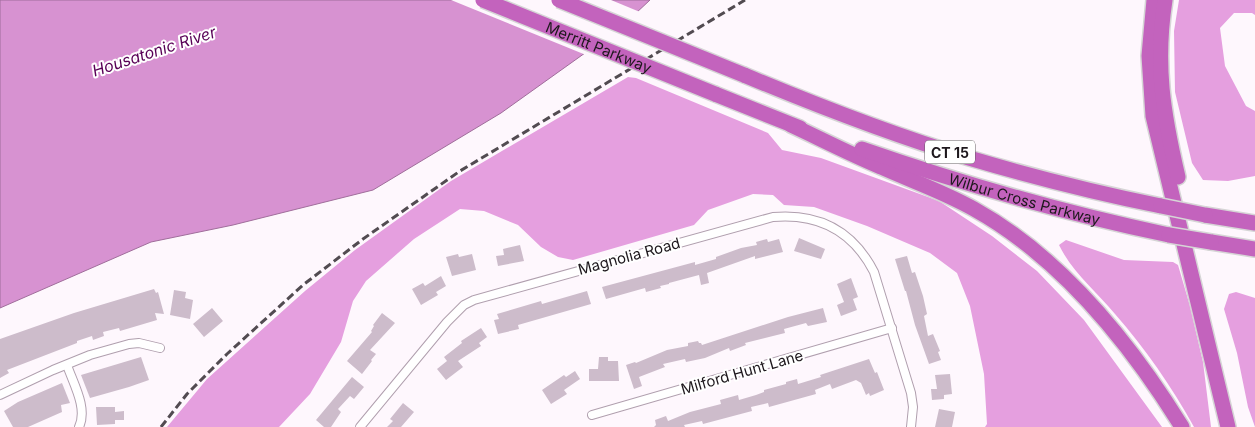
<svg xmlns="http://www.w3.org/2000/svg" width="1255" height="427" font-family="Inter,sans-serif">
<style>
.forest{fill:#e59fdf}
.water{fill:#d792d1;stroke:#a06d9b}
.pier{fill:#fef7fd}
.building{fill:#cdbccb}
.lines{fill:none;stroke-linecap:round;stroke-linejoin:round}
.street-casing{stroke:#b09fae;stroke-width:10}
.highway-casing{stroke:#d6d5d6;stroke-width:18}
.street{stroke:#fff;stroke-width:8}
.highway{stroke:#c363bd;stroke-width:15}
.rail{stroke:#524b51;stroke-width:3;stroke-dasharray:8 4;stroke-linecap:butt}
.highway-bridge-casing{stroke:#d6d5d6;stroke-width:18;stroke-linecap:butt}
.highway-bridge{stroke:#c363bd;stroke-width:15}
.labels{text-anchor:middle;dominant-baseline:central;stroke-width:4;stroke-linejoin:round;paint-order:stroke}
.shield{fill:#fff;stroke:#625d61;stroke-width:1}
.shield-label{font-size:14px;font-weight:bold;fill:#1e181d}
.street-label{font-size:15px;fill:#1e181d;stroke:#fff}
.water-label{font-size:16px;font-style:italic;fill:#580056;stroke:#fff}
</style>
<rect width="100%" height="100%" fill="#fef7fd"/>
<g class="forest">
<polygon points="1179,0 1255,0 1255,15 1252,13 1234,13 1220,28 1225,66 1246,106 1255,111 1255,176 1228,181 1203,180 1192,163 1175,92 1174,31"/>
<polygon points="628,77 636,78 768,133 782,150 821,158 939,201 992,236 1037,271 1084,320 1162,427 985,427 987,424 984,374 970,306 957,273 930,253 867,226 814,207 784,205 773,195 753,194 708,210 694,225 573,260 558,257 541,247 518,225 484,211 460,209 414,239 366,281 353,301 341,342 310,394 279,427 167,427 207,379 305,291 355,250 451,181"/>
<path d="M1066,240l58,20 49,2 5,3 12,41 13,56 8,65h-17c-22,-40 -49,-79 -79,-113 -19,-23 -43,-42 -56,-69z"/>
<polygon points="1236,292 1255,298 1255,427 1248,407 1237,353 1224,309 1229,294"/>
</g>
<polygon class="water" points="0,0 650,0 620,28 501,113 373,190 233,225 151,242 0,308"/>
<polygon class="pier" points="451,0 611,0 640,12 621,30 586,55"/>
<g class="building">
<polygon points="799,238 825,249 821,259 794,251"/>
<polygon points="767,239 768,242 779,239 783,252 755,259 755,256 707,273 709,283 701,285 699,275 669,283 669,284 660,286 661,288 646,292 645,288 606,299 602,287 695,262 695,265 716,259 716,257 741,248 757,245 756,242"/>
<polygon points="520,245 524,261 498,266 496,256 504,255 503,249"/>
<polygon points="458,254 459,257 472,254 476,270 452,276 446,257"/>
<polygon points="907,256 912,273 915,272 923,296 927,314 924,316 928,336 933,334 940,351 938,352 941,360 929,364 915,325 906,291 905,291 895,259"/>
<polygon points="441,276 446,286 436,292 438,295 421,305 412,289 423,283 425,286"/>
<polygon points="851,278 858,297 853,299 857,310 841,316 837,305 844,302 837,284"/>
<polygon points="154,289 156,293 158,292 164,314 155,313 157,320 120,331 119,328 103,332 104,336 93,340 92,336 77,341 77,343 7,370 9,373 0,378 0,339 74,313"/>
<polygon points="174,290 186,292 185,298 193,300 190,319 170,315"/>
<polygon points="587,291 591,304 518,325 519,329 498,334 494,320 499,319 497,314 541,301 542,304"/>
<polygon points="212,308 223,321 204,337 193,324"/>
<polygon points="823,308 827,322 808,326 806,323 784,329 785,333 745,343 746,345 730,351 729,348 705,358 686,362 685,359 663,364 665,367 639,377 642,386 634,389 626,365 635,362 636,363 667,350 688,346 688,343 698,341 699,343 701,343 702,345 788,317"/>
<polygon points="382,313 395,323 370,350 376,354 371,360 372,361 362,374 347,361 372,332 371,331 374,326 373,325"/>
<polygon points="481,328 487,337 479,343 481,346 458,361 463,367 446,380 437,369 447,361 444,357 462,343 461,341"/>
<polygon points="141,357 149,380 129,387 90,398 81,375"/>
<polygon points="599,357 608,357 608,361 618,361 619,381 589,381 589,369 598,369"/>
<polygon points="869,359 875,373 877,372 884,390 870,396 869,393 866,395 861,383 856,380 832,389 830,384 815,390 816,394 769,407 768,403 751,407 752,411 703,424 702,421 684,425 685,427 654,427 656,425 655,420 666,416 668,421 690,412 721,404 720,400 738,395 739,400 756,395 764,392 764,390 786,384 786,382 797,379 798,384 821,377 820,375"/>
<polygon points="575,371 580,379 564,390 567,394 551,404 542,390 564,375 566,377"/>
<polygon points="950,374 952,394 944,395 944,399 932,400 931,389 937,389 935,375"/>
<polygon points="352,377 364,387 354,399 350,396 338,409 341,412 331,427 324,427 316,420"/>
<polygon points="62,383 70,403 61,405 62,412 28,427 13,427 4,411 18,402"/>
<polygon points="403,403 414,412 401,427 387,427 393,421 390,419"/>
<polygon points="96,407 115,407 115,412 124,411 124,420 115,420 115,424 97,425"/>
<polygon points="939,409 955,412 952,427 935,427"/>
</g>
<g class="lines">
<g class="street-casing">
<g id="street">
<path d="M67,365c6,18 21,43 12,62"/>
<polyline points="0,395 53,370 90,355 129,344 139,343 160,348"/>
<polyline points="592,415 892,328"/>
<path d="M360,427l87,-105 17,-17 10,-5 299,-83c46,-4 80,14 101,55l37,121 2,14 -2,20"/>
</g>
</g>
<g class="highway-casing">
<g id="highway">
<polyline points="1154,0 1149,56 1153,116 1228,427"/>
<path d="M1165,0c-10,65 -2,113 13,177"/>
<path d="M744,75c74,31 149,60 225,83 64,19 128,35 192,48"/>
<polyline points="715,94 800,128"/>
<path d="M791,125c30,14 59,29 90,42 31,14 63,25 93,42 88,49 156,134 208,218"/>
<path id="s1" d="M862,149c101,35 202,64 307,86"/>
<polyline points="1205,215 1255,223"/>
<polyline points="1211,242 1255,249"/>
</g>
</g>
<use href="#street" class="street"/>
<use href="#highway" class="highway"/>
<polyline class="rail" points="161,427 187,394 227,354 303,285 363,239 460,171 745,0"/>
<g class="highway-bridge-casing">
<g id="highway-bridge">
<path id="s2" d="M483,0l232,94"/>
<polyline points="559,0 744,75"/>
<polyline points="1161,206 1205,215"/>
<polyline points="1169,235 1211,242"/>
</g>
</g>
<use href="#highway-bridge" class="highway-bridge"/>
</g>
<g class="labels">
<rect class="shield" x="925" y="140.5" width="50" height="23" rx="4"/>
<g class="shield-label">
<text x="950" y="152">CT 15</text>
</g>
<g class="street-label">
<text stroke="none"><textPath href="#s2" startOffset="125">Merritt Parkway</textPath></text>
<text stroke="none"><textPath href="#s1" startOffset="170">Wilbur Cross Parkway</textPath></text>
<text transform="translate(629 256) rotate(-15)">Magnolia Road</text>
<text transform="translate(742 372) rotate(-16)">Milford Hunt Lane</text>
</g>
<g class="water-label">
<text transform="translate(154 51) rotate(-18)">Housatonic River</text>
</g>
</g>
</svg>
